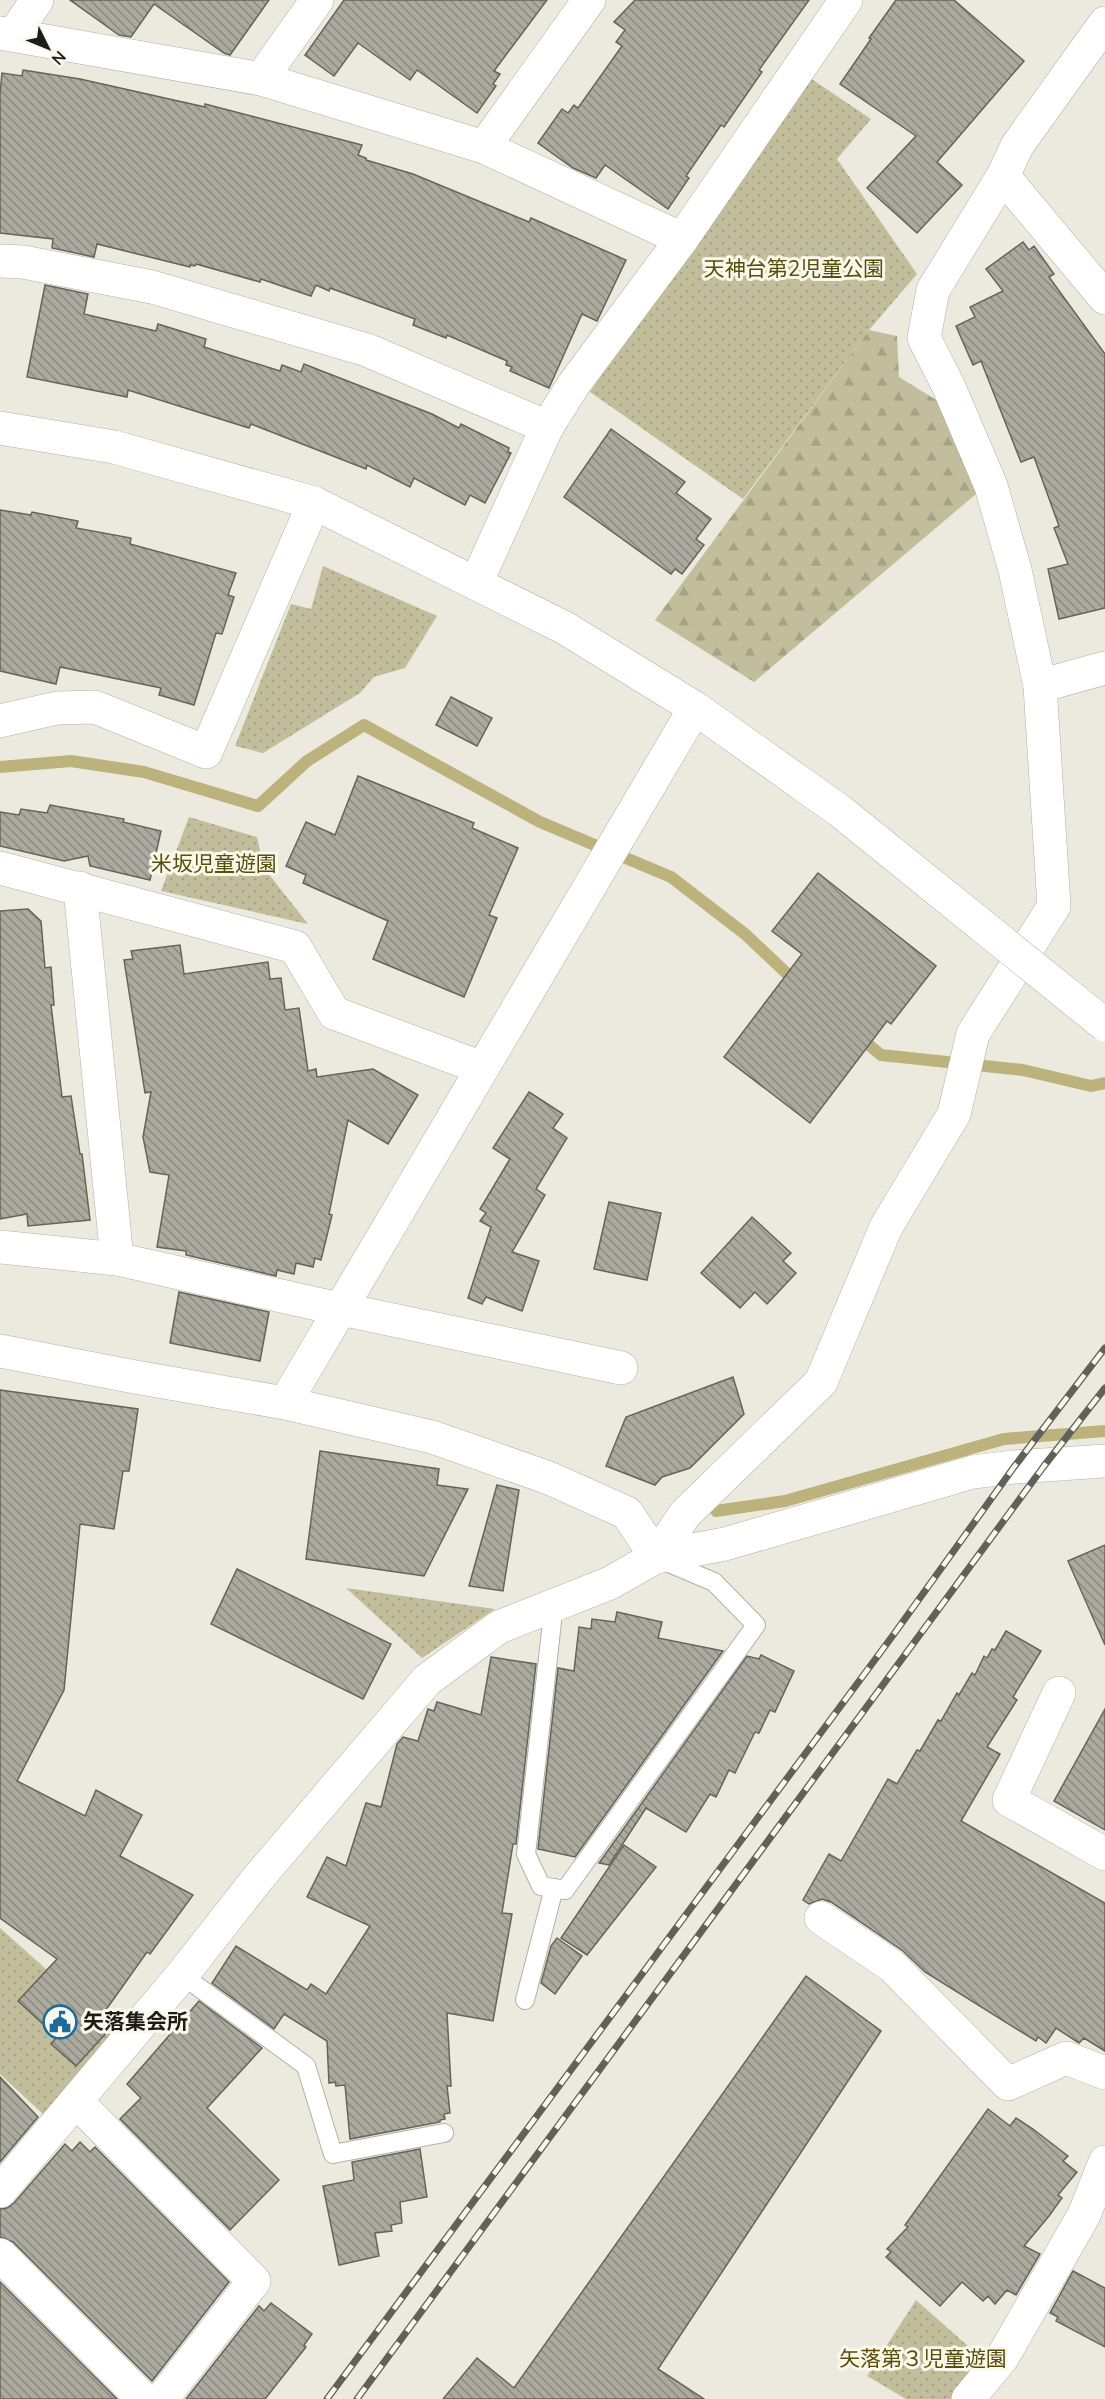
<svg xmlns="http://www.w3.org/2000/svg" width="1105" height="2399" font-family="'Nunito Sans','Noto Sans JP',sans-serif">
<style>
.forest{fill:url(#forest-firs)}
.park{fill:url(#park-dots)}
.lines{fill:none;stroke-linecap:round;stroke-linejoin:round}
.stream{stroke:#bbb27c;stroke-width:12}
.building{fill:url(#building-back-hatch);stroke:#656459;stroke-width:1.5}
.service-casing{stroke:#b3b1a6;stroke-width:20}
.minor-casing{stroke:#b3b1a6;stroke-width:34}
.tertiary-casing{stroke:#b3b1a6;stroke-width:34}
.service{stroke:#fff;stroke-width:18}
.minor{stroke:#fff;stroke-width:33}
.tertiary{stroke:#fff;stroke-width:33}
.rail-casing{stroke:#616059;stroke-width:7}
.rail{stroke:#faf8eb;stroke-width:4.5;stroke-dasharray:14;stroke-linecap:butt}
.tertiary-bridge-casing{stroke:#b3b1a6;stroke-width:34;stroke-linecap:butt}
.tertiary-bridge{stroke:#fff;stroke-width:33}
.labels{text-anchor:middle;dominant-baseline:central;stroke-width:6;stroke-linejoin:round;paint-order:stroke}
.park-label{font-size:21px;fill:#584e0b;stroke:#faf8eb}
.poi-label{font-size:21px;font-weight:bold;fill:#1d1c18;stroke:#faf8eb;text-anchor:start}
</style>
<defs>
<pattern id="forest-firs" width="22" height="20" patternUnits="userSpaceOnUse" patternTransform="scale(1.5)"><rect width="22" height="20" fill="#c2bd9a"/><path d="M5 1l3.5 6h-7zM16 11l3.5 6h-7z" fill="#a6a284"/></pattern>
<pattern id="park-dots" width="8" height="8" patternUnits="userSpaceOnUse" patternTransform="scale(1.5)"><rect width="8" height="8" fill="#c2bd9a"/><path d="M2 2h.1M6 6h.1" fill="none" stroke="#a6a284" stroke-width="1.8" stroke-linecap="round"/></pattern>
<pattern id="building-back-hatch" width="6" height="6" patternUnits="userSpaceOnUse" patternTransform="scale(1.5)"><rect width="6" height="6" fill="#acaa9f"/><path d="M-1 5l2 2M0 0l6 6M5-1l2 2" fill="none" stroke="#8b8a81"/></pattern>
</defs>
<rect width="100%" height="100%" fill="#eceade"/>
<polygon class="forest" points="869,330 897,336 899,377 941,403 982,489 754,682 655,620"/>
<g class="park">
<polygon points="810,78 871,119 837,159 917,274 869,330 743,499 590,392"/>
<polygon points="323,566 437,616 405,668 374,677 360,693 263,753 235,746 291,604 311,609"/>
<polygon points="189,817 257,837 264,868 308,924 161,891"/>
<polygon points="346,1588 495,1609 422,1658"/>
<polygon points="0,1928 119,2034 47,2118 0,2074"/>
<polygon points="916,2300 978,2355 953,2399 906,2399 867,2376"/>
</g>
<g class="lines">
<g class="stream">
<polyline points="0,767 71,761 144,772 258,806 307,761 364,725 540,822 671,877 745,934 798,984"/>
<polyline points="857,1035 881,1055 1023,1070 1091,1086 1105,1083"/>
<polyline points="716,1511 785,1501 1004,1439 1105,1431"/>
</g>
</g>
<g class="building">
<polygon points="70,0 269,0 230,55 224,53 154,4 131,37 119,35"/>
<polygon points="344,0 547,0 494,71 500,74 493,84 496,86 477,113 417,70 410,80 358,43 334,76 305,55"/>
<polygon points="635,0 809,0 759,70 762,72 724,127 721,125 686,176 689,178 668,209 605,165 596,178 573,168 538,143 562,109 568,113 574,105 578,108 622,46 616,42 625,30 614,22"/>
<polygon points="896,0 954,0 1024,61 937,162 962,185 917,233 867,188 916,136 840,84 871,39 869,38"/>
<polygon points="23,70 80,79 205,107 205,104 362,145 358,155 366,158 366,160 413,174 529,222 531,218 626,260 597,321 582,314 549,388 510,371 512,367 506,365 507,361 447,335 446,338 413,325 415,319 330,288 329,291 316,285 311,296 261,279 260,282 196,264 195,266 190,265 190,267 97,244 94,257 52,248 53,239 0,233 0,93 2,73 22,76"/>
<polygon points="1023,242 1029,250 1034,246 1054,274 1049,277 1105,354 1105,608 1059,619 1048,569 1068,564 1054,528 1059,526 1034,457 1021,462 981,361 973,365 956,326 975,317 970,307 1003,291 986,269"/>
<polygon points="45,285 88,294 84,314 156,331 158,324 206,339 204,347 280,371 282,365 301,372 304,364 432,414 459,428 461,424 509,448 508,452 511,453 485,503 470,495 465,505 414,478 410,487 367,465 366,469 251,424 249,428 128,390 127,397 27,377"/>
<polygon points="611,429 685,482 676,493 711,519 696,539 704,545 682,574 675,569 671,574 564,497"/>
<polygon points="0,510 31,515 32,512 78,521 76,528 131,538 130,544 236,573 228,595 234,597 222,634 216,633 194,705 159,695 161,688 60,667 56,684 0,671"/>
<polygon points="451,697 492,718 477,746 436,725"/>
<polygon points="358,776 474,823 472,828 518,848 489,915 497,918 464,997 373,959 388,921 303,883 306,875 286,866 306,822 335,835"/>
<polygon points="50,805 124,819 123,822 161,831 150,880 90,866 88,856 64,861 0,846 0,812 19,815 21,809 47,813"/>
<polygon points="818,873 936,966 891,1024 887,1021 810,1123 724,1057 802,954 772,931"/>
<polygon points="28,909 41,921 45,968 51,967 54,1005 51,1005 62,1097 71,1096 80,1154 82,1154 90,1220 28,1226 27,1214 0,1219 0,911"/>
<polygon points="180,945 184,974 268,962 270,979 281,978 285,1010 299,1008 308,1071 316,1069 317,1077 373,1069 418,1095 388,1144 348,1120 329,1214 332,1215 321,1260 315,1258 313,1267 296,1263 294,1274 277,1270 276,1276 186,1255 186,1251 157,1247 169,1175 150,1172 143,1137 151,1092 145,1093 124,960 133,959 131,951"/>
<polygon points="529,1092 563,1114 553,1128 567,1138 536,1189 545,1195 512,1252 539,1261 522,1311 486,1297 482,1304 468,1298 491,1227 480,1221 486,1213 480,1209 510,1159 493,1148"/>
<polygon points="609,1202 661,1213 647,1280 594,1269"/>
<polygon points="752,1217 791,1253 783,1261 796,1273 767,1304 755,1292 740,1308 701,1273"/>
<polygon points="179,1292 269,1312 260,1361 170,1343"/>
<polygon points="733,1377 744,1414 690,1468 662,1477 655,1485 606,1466 626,1417"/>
<polygon points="0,1390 138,1409 129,1471 123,1471 114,1529 80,1524 64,1690 17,1781 85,1816 96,1790 142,1815 120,1856 193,1895 150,1954 147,1952 98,2021 108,2031 76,2066 51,2044 57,2037 18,2001 57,1959 0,1918"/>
<polygon points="320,1451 439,1469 437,1485 468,1489 424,1576 306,1559"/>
<polygon points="497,1485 519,1490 503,1591 469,1586"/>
<polygon points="1105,1545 1105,1645 1068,1561"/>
<polygon points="237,1569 391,1644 363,1699 211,1624"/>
<polygon points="617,1612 662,1622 658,1638 723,1651 575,1857 538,1849 558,1668 574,1671 579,1627 591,1629 592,1619 615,1622"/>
<polygon points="1006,1631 1041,1651 1013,1697 1017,1700 987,1747 1000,1754 961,1821 1105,1903 1105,2051 1084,2038 1079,2043 1056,2028 1046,2043 1038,2037 1036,2041 925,1972 903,1951 831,1902 822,1899 809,1904 803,1900 829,1854 841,1861 888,1779 897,1784 917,1750 920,1751 938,1720 941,1721 957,1693 959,1695 972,1673 975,1675 984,1656 987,1658 992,1649 995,1650"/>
<polygon points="761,1655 794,1671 775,1712 770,1710 759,1733 755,1732 735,1773 729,1770 716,1797 710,1794 686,1832 646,1808 609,1865 599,1863 747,1656 759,1659"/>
<polygon points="491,1657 536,1664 516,1844 513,1844 502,1913 512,1914 493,2021 447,2013 451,2086 447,2086 450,2113 444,2114 445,2119 440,2120 440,2122 350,2139 345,2085 336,2086 335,2082 329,2083 327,2041 284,2014 274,2029 212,1983 236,1946 307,1990 311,1984 326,1994 370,1926 307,1897 327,1857 346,1866 366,1803 381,1807 397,1744 403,1737 418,1741 428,1709 434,1711 437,1702 481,1715"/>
<polygon points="1105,1709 1105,1830 1054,1801"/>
<polygon points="624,1845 656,1867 587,1955 561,1938"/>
<polygon points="557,1938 582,1956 555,1994 541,1983 551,1946"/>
<polygon points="806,1976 881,2031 658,2369 704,2399 443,2399 477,2358 514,2388"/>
<polygon points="199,2001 262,2048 207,2108 279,2180 230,2230 120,2119 141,2098 127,2084"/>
<polygon points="0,2077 38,2117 0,2162"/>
<polygon points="988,2109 1010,2126 1016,2118 1033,2129 1068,2156 1063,2161 1077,2172 1058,2195 1062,2198 1049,2216 1024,2246 1040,2254 1016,2295 1007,2290 995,2304 988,2296 983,2301 962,2282 940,2306 886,2257 891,2252 887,2249 908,2227 905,2225"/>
<polygon points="80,2142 90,2152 95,2147 229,2282 152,2381 13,2242 0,2237 0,2209 7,2208 14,2203 65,2144 72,2151"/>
<polygon points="420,2149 427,2197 400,2202 402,2223 391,2225 392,2231 375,2233 379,2256 339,2265 323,2186 354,2180 352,2162"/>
<polygon points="1073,2271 1105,2288 1105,2347 1056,2321 1058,2317 1050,2313"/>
<polygon points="0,2282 117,2399 0,2399"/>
<polygon points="271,2303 312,2334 304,2345 306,2347 265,2399 186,2399 259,2306 264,2311"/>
</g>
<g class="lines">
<g class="service-casing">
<g id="service">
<polyline points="554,1604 526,1854 541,1886 565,1890 756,1625 714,1582 662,1560"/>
<polyline points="182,1975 306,2066 333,2154 444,2133"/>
<polyline points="525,2000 554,1888"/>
</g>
</g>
<g class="minor-casing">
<g id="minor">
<polyline points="0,33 261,79 484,147 682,239"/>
<polyline points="14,34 37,0"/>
<polyline points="261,79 317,0"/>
<polyline points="484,147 589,0"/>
<polyline points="1003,176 1105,298"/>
<polyline points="0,261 23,262 152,287 367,350 547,427"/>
<polyline points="476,583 547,427 574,384 682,239 846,0"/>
<polyline points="1040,686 1105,668"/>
<polyline points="0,721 57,708 95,707 206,752 314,503"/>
<polyline points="0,868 295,947 334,1013 482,1068"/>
<polyline points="80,888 117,1259"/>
<polyline points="0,1247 117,1259 317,1304 621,1368"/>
<polyline points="0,1351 135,1377 285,1403 432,1437 549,1478 627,1513 656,1557"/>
<polyline points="656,1557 685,1514 821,1382 886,1227 954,1114 973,1034 1054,906 1040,686 1015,570 991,486 948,385 924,338 933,290 1003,176 1017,146 1105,23"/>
<polyline points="1059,1693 1009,1800 1105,1854"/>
<polyline points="821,1918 892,1966 1008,2084 1066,2058 1105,2073"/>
<polyline points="76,2101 254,2281 162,2399"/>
<polyline points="0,2191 182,1975 259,1877 427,1680 499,1627 610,1583 656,1557 725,1544 973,1472 1014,1467 1105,1461"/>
<polyline points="0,2255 143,2399"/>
<polyline points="968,2399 1002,2358 1084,2215 1105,2162"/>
</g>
</g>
<g class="tertiary-casing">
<g id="tertiary">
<polyline points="0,428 114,447 314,503 565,628 695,708 809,789"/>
<polyline points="285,1403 695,708"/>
</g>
</g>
<use href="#service" class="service"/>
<use href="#minor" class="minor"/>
<use href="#tertiary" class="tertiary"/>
<g class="rail-casing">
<g id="rail">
<polyline points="327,2399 894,1634 1014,1467 1105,1348"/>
<polyline points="357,2399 1044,1466 1105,1388"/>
</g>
</g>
<use href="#rail" class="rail"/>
<g class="tertiary-bridge-casing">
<polyline id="tertiary-bridge" points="809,789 840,811 1105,1025"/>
</g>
<use href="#tertiary-bridge" class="tertiary-bridge"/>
</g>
<defs>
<g id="civic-ring" transform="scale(1.725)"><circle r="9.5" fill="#faf8eb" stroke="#1b6c9d" stroke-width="1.5"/><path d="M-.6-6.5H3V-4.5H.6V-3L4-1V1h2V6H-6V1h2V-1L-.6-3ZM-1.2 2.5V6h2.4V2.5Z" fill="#1b6c9d"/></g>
</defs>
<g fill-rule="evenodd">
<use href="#civic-ring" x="60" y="2022"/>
</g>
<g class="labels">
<g class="park-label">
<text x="794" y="269">天神台第2児童公園</text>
<text x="214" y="864">米坂児童遊園</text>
<text x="923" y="2359">矢落第３児童遊園</text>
</g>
<g class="poi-label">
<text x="83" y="2022">矢落集会所</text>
</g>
</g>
<g transform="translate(48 48) rotate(133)" stroke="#faf8eb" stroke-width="4.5" paint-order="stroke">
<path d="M0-4.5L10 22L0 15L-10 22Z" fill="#1d1c18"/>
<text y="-9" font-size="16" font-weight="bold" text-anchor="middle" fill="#1d1c18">N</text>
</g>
</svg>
